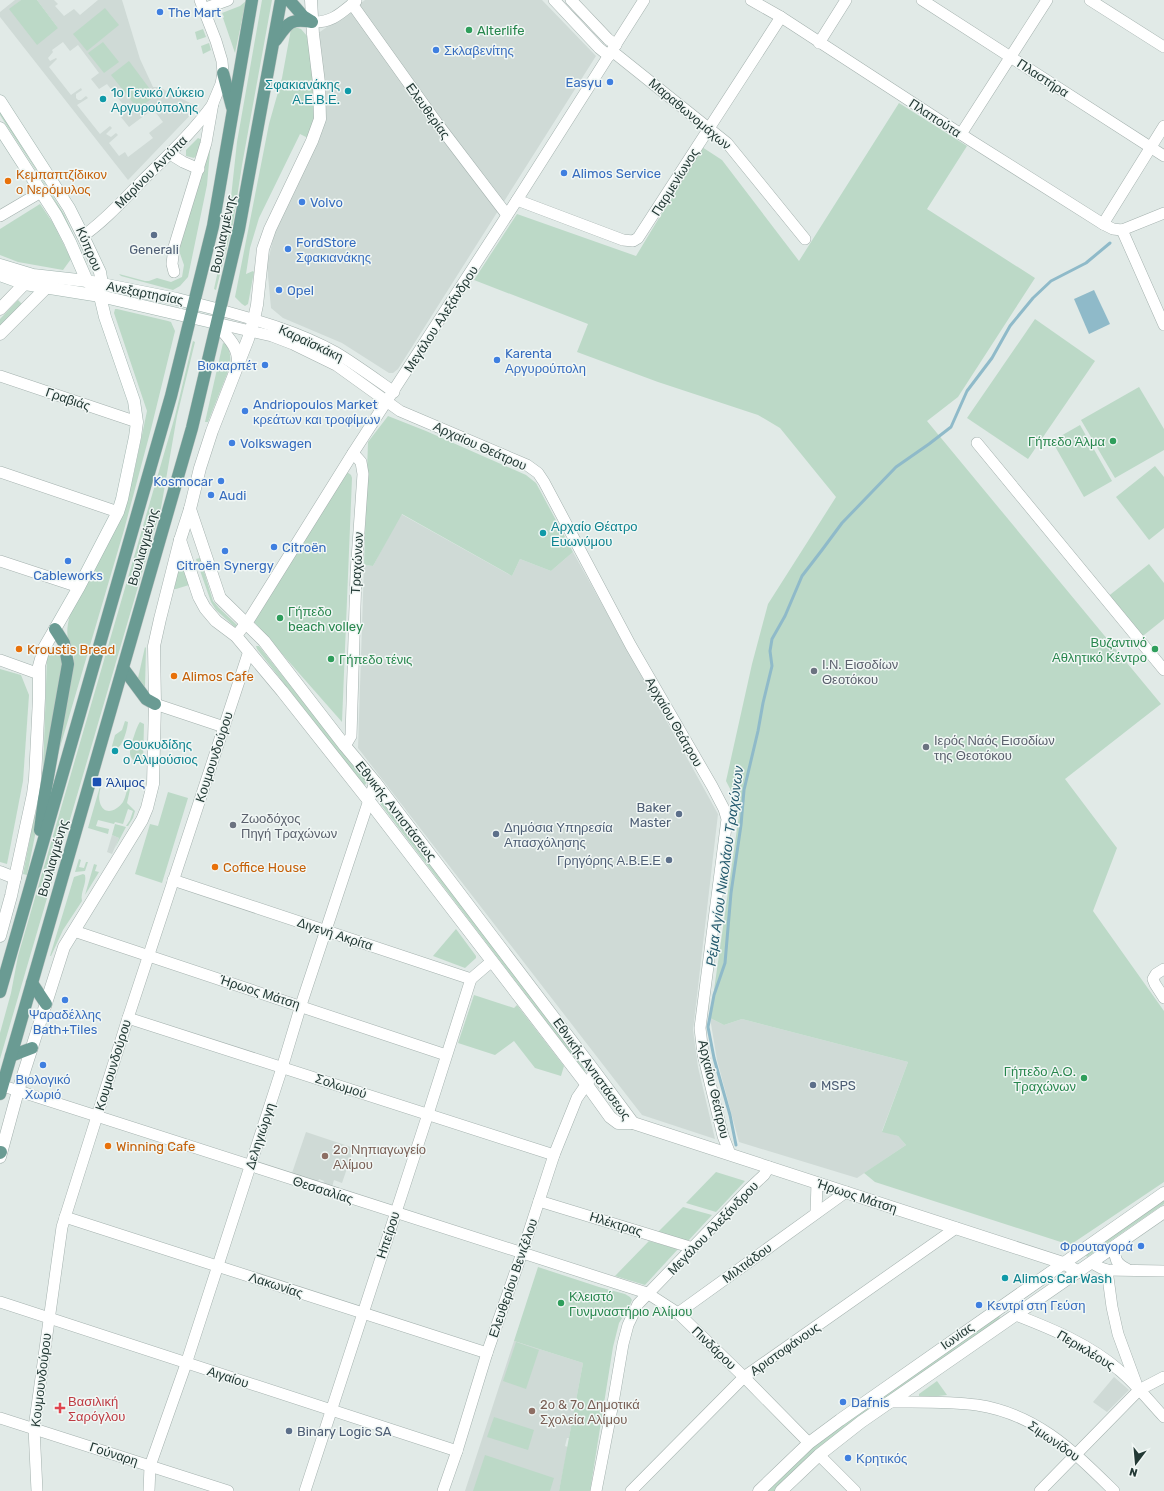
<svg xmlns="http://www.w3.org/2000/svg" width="1164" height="1491" font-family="Rubik,sans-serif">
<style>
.built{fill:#cfdad6;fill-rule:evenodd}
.green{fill:#bcd9c7}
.water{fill:#8fbac9}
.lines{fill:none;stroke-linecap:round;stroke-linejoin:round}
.stream{stroke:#8fbac9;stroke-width:3}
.minor-casing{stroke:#a4b1ae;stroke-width:12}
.tertiary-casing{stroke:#a4b1ae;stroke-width:13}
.secondary-casing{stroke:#a1b4af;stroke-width:13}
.primary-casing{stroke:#bdc4c2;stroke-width:13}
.minor{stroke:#fff;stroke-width:11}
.tertiary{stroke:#fff;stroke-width:12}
.secondary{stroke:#fff;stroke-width:12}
.primary{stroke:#6a9b93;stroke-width:12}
.shop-dot{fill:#3f7fe0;stroke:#f1f7f5;stroke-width:1.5}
.leisure-dot{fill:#2e9e5b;stroke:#f1f7f5;stroke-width:1.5}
.culture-dot{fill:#0f9aa8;stroke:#f1f7f5;stroke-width:1.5}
.food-dot{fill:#e8710a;stroke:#f1f7f5;stroke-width:1.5}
.service-dot{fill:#5c6f8a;stroke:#f1f7f5;stroke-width:1.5}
.worship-dot{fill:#6b7280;stroke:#f1f7f5;stroke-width:1.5}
.transit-dot{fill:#1a4fb4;stroke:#f1f7f5;stroke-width:1.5}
.education-dot{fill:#8d6e63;stroke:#f1f7f5;stroke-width:1.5}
.health-dot{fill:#e0444e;stroke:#f1f7f5;stroke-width:1.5}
.labels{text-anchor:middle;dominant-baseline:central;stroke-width:3;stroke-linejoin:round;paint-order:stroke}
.shop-label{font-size:13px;fill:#366cbe;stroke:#f1f7f5;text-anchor:start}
.leisure-label{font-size:13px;fill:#27864d;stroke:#f1f7f5;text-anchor:start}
.street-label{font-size:13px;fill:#233935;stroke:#f1f7f5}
.culture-label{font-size:13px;fill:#0d838f;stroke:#f1f7f5;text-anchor:start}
.food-label{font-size:13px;fill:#c56008;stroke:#f1f7f5;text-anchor:start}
.service-label{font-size:13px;fill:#4e5e75;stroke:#f1f7f5;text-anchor:start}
.worship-label{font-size:13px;fill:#5b616d;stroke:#f1f7f5;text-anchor:start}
.transit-label{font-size:13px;fill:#164399;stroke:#f1f7f5;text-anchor:start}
.education-label{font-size:13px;fill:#785e54;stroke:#f1f7f5;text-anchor:start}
.health-label{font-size:13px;fill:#be3a42;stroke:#f1f7f5;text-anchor:start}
.water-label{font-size:14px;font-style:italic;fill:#245a6e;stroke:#f1f7f5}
</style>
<rect width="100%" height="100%" fill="#e1eae7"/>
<g class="built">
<path d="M15,0h6l-11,9 48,19 -21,-28h17l4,4 -3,2 9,10 10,-7 6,6 18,-15h24l18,59 13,28h6l39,20 -70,73 -128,-163v-5zM63,42l7,9 8,-6 21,28 -8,6 8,10 8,-5 21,27 -7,6 8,10 24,-18 10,13 -14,11 4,5 -25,19 -3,-5 -6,4 -10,-13 9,-8 -2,-2 -5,4 -5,-3 6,-6 -2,-2 -10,8 -23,-29 11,-7 -2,-2 -5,4h-3l-2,-2v-4l6,-4 -1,-2 -10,7 -22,-28 8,-8 -1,-1 -6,3 -2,-3 5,-6 -1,-2z"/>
<polygon points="365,0 542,0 596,56 398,369 393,373 389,373 342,343 283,318 271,308 267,265 275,231 320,137 326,109 317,34"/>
<polygon points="401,514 512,576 520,559 551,571 573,552 718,814 693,1030 698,1067 715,1139 642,1115 358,748 364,565 373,566"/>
<polygon points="112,835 119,838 112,854 107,852"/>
<polygon points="710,1018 724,1025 742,1019 908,1062 882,1131 898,1136 906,1145 857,1178 739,1142 717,1060"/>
<polygon points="306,1132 354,1148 342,1183 334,1180 332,1187 323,1184 324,1181 319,1179 318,1182 292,1173"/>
<polygon points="514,1341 583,1363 569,1438 567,1438 565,1446 568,1447 559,1491 465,1491"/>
<polygon points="1114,1377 1129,1390 1107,1412 1093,1402"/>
</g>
<g class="green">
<polygon points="21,0 37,0 58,28 37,45 9,9"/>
<polygon points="262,0 272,0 242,165 233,224 216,290 214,289 228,225 237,142"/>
<polygon points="246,1 235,53 223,18 224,17 222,13 240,6"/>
<polygon points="105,8 119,25 87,51 73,34"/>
<polygon points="295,27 301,29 307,36 317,91 317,120 310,139 300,134 259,218 250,248 246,274 253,271 254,272 248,304 245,306 242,304 235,297 269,124 282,78 291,29"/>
<polygon points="203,29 206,37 197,40 195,32"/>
<polygon points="103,42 119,62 104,73 88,53"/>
<polygon points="209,43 211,50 203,54 201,46"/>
<polygon points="129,61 155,96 138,109 111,75"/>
<polygon points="899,103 967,146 927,209 1035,278 958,397 927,421 1161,704 1065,779 1117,848 1093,911 1164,1011 1164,1182 1070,1245 875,1182 864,1173 906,1145 898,1136 882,1132 908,1062 742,1019 724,1025 710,1018 740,808 726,781 752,664 768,604 836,497 780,428 758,415 658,382 577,352 588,324 474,280 517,214 636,256 702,147 722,160 799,261"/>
<polygon points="217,111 210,151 207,185 188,277 180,286 173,290 121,276 119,274 145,281 149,281 157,278 171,282 182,277 184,265 177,245 206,154"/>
<path d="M0,112l64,102 23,51h-1c-20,-54 -55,-101 -86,-150z"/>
<polygon points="198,138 202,140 196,156 194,158 186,156 186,150"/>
<polygon points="40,204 53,223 71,259 63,270 18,262 0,255 0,229"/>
<polygon points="18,300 22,304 0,327 0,319"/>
<path d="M115,309h2l51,12 3,1 4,9 -24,98 -27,101 -68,231 18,-105c-1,-7 -4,-12 -6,-18 -3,-10 4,-30 6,-39l45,-76 14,-45 14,-67 -33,-98z"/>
<polygon points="1035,319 1095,361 1028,459 967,418"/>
<polygon points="193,341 195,342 177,416 161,508 0,1059 0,1033 11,993 18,956 175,416"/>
<path d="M223,343l4,2c4,9 4,15 2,24l-21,53h-3z"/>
<polygon points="1139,387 1164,429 1164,450 1115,478 1081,420"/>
<polygon points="388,416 426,431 526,475 536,483 573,552 551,571 520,559 512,576 402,514 373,566 364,565 368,442"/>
<polygon points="1080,425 1112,481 1084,497 1052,441"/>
<polygon points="1155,466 1164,477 1164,528 1149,540 1116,497"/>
<polygon points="347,472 351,475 352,478 342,722 254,622"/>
<polygon points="200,558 213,601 219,608 238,626 236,628 216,610 211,602 196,559"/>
<polygon points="1149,564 1164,583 1164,619 1139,639 1106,598"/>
<polygon points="184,570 189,585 176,589 174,589 178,571"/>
<polygon points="256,646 259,646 367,782 365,785 363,784 257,649"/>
<polygon points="145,647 146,648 145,687 138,678"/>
<polygon points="55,648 59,650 64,656 44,791 27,875 23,874 43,772 47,656 51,651"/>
<polygon points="0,669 21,675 29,695 23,781 7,864 0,862"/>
<path d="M125,721l3,1c-1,8 -5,26 -14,28l-2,-4 3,-11 7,-5z"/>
<path d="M140,722l4,2 -1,39h-2l-3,-8h-2l-1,3 2,5 -1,1c-3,-4 -6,-7 -6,-11 0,-6 7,-28 10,-31z"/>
<path d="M103,776c0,8 -6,17 -3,27 4,13 17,8 23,-1 3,-6 4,-12 5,-18l3,1 -4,18 8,8 -2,7 -5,8h-2l4,-6 3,-9 -5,-2 -5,15 -8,-2 -1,2 -16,-4 -2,6 13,3 -1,5 -20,-6z"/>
<polygon points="168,792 188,798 162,883 135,874 150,824 158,826"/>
<polygon points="381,799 586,1067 585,1071 584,1071 379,802 379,800"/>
<polygon points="115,824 126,827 115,848 119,838 112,835"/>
<polygon points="79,859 81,860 79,867 84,868 86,862 88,862 85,871 75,872"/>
<polygon points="94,864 97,865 95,871 99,872 85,895"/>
<path d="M83,874l2,1c2,9 -5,17 -3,26l-19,29 -12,26h-1l24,-79z"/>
<polygon points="456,929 476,956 476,958 465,968 433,956"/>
<polygon points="474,995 514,1008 517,1005 564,1066 561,1076 535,1068 514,1041 495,1055 458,1043"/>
<polygon points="716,1172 745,1181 716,1212 686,1203"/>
<polygon points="1164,1198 1164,1204 1087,1257 1084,1253"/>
<polygon points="683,1207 712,1215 688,1241 658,1232"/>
<polygon points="649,1241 678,1249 645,1285 615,1276"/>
<polygon points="538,1267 599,1287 625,1294 630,1297 632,1300 630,1305 619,1323 613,1347 590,1491 559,1491 583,1363 514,1341"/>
<polygon points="1001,1314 998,1321 813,1453 775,1491 767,1491 809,1449"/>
<polygon points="516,1342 539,1350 526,1389 503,1381"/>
<polygon points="937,1381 947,1395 921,1398 919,1396 919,1394"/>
<polygon points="494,1417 534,1430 528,1450 487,1437"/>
<polygon points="485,1455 554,1478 550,1491 473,1491"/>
</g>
<polygon class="water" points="1094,290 1110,324 1089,334 1074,299"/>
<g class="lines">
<polyline class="stream" points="736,1145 730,1115 714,1058 708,1027 714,995 725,963 731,893 741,825 744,790 758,731 763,703 772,666 770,651 772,639 785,616 802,576 822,550 842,523 896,467 929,444 951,427 967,391 992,358 1010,326 1033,298 1051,281 1086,263 1110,243"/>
<g class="minor-casing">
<g id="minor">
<polyline points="554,0 599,48 609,56"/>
<polyline points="571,0 608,39 616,45"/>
<polyline points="751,0 781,17 970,140 1103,224 1113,229 1122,230"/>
<polyline points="922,0 1164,156"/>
<polyline points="1090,0 1164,47"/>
<polyline points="352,4 437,123 507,215"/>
<polyline points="203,9 228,0"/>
<path d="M312,22c20,1 29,-9 44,-21"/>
<polyline points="819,43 846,0"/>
<polyline points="612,51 727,143 805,239"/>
<polyline points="961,134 1047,0"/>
<polyline points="170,154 183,162 199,169"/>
<polyline points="517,200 623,240 633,241 638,238 781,17"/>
<polyline points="0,216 41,192"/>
<polyline points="1103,224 1164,126"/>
<polyline points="1122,230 1164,325"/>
<polyline points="1122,230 1164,213"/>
<path d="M83,236c23,-16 42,-38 61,-57 24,-24 49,-47 69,-75"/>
<polyline points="174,272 172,264 174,247 206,143 213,103 221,84 223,73 222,61 216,41 200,0"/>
<path d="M220,310c40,11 79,22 115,42 20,12 39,26 59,40"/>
<polyline points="216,323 272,336 293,344 336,365 400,411 527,465 538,473 544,482 631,646 712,786 724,809 727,819 700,1028 703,1054 723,1136 730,1154"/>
<polyline points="0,376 137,422"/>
<polyline points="977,443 1164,670"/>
<polyline points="0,472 118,512"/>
<polyline points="0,561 79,587"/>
<polyline points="236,636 250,618 353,453 517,200 644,0"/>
<polyline points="0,660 39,674"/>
<polyline points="155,704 224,727"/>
<polyline points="345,746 351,736 356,574 363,474 361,462 353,453"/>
<polyline points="173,880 471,979 492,961"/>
<polyline points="74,931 446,1055"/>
<polyline points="1164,969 1156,974 1153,979 1155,984 1164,998"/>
<polyline points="128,1018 554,1155"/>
<polyline points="0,1085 647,1293 678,1313 744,1377 809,1443"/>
<polyline points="539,1201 693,1248"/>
<polyline points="816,1213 817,1183"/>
<polyline points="65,1217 487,1353"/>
<path d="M1115,1247c-1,11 1,17 12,22"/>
<polyline points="1092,1263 1101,1268 1107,1270 1164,1271"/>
<polyline points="1107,1270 1112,1307 1118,1334 1136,1383"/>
<polyline points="0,1302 457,1451"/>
<polyline points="678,1313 846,1192"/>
<path d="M1016,1315c36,14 73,29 103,55 16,13 30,31 45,47"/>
<path d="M889,1402c29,0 60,-1 88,3 60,9 96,46 137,86"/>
<polyline points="0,1418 228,1491"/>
<polyline points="819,1455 855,1491"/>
<polyline points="37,1491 34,1428 62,1227 128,1018 249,651"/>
<polyline points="149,1491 150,1466 186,1364 282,1068 301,1005 375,782"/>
<polyline points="305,1491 428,1114 471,979"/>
<polyline points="443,1491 457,1451 487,1353 522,1253 554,1155 577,1098 595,1072"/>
<polyline points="596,1491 613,1403 623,1344 628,1325 638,1304 749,1189 764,1175 769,1167"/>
<polyline points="631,1491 744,1377 956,1228"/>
<polyline points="1040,1491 1139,1390 1164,1377"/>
</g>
</g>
<g class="tertiary-casing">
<g id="tertiary">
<polyline points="0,309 31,277"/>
<path d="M216,323c10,13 23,23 22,40"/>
<polyline points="0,334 53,281"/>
<polyline points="190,509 220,598 264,641 345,746 375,782 595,1072 633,1123"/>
<polyline points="180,540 199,597 205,608 216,621 236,636 282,691 369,801 587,1085 610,1117 618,1123 633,1123 1063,1263 1079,1272"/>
<polyline points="0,872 15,878"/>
<polyline points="0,936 11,896 33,794 35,779 39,698 39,666 44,648 55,629"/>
<polyline points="0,1157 18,1091 64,947 142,820 147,808 153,784 155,704 154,646 160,619 180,540 190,509 200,468 212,431 248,339 254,319 257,305 263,249 270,229 312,141 320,119 319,83 313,34 311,0"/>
<polyline points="759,1491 809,1443 840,1420 1164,1193"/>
<polyline points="781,1491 819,1455 861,1422 1164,1212"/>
</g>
</g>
<g class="secondary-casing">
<g id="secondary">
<polyline points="0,101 69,208 83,236 100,272 102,284 100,296 105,317 134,401 137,422 135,437 122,499 118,512 79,587 55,629"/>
<polyline points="0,128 56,215 70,242 87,281 92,286"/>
<polyline points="0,265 33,275 87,281 177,299 220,310"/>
<polyline points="0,275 25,284 100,296 216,323"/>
</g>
</g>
<g class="primary-casing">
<g id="primary">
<polyline points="289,0 303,16 311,21"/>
<path d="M276,40c12,-17 14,-22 36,-18"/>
<polyline points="223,73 232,107"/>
<polyline points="123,668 146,699 155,704"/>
<polyline points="40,830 44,799 68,664 64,643 55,629"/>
<polyline points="32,983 46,1004"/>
<polyline points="0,992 171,396 213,226 252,0"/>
<polyline points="11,1056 32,1048"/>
<polyline points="0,1094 192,428 239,229 281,0"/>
<polyline points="0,1153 1,1152"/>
</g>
</g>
<use href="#minor" class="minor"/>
<use href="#tertiary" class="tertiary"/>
<use href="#secondary" class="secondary"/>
<use href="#primary" class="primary"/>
</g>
<g class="shop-dot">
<circle cx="160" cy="12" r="4"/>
<circle cx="436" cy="50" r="4"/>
<circle cx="610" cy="82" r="4"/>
<circle cx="564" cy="173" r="4"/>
<circle cx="302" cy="202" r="4"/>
<circle cx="288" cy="249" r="4"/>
<circle cx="279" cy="290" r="4"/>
<circle cx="497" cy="360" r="4"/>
<circle cx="265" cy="365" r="4"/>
<circle cx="245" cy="411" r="4"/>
<circle cx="232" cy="443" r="4"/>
<circle cx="221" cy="481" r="4"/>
<circle cx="211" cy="495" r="4"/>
<circle cx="274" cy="547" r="4"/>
<circle cx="225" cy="551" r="4"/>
<circle cx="68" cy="561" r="4"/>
<circle cx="65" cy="1000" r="4"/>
<circle cx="43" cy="1065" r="4"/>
<circle cx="1141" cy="1246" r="4"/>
<circle cx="979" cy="1305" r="4"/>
<circle cx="843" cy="1402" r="4"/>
<circle cx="848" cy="1458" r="4"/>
</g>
<g class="leisure-dot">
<circle cx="469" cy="30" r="4"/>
<circle cx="1113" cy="441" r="4"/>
<circle cx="280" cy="618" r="4"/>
<circle cx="1155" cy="649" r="4"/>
<circle cx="331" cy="659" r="4"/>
<circle cx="1084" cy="1078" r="4"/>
<circle cx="561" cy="1303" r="4"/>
</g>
<g class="culture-dot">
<circle cx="348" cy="91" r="4"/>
<circle cx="103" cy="99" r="4"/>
<circle cx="543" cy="533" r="4"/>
<circle cx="115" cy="751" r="4"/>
<circle cx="1005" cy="1278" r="4"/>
</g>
<g class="food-dot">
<circle cx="8" cy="181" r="4"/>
<circle cx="19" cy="649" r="4"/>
<circle cx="174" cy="676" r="4"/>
<circle cx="215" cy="867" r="4"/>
<circle cx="108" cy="1146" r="4"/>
</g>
<g class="service-dot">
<circle cx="154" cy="235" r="4"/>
<circle cx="679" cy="814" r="4"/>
<circle cx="496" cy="834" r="4"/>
<circle cx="669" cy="860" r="4"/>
<circle cx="813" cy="1085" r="4"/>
<circle cx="289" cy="1431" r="4"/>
</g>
<g class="worship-dot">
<circle cx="814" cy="671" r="4"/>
<circle cx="926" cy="747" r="4"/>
<circle cx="233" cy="825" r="4"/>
</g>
<rect class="transit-dot" x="92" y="777" width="10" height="10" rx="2"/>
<g class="education-dot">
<circle cx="325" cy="1156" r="4"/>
<circle cx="532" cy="1411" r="4"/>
</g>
<path class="health-dot" d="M58 1402h4v4h4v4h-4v4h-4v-4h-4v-4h4z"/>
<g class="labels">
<g class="shop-label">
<text x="168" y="12">The Mart</text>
<text x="444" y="50">Σκλαβενίτης</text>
<text x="602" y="82" text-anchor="end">Easyu</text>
<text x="572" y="173">Alimos Service</text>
<text x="310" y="202">Volvo</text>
<text x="296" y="242">FordStore<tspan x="296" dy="15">Σφακιανάκης</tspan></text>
<text x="287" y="290">Opel</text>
<text x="505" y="353">Karenta<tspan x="505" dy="15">Αργυρούπολη</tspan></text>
<text x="257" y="365" text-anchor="end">Βιοκαρπέτ</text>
<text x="253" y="404">Andriopoulos Market<tspan x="253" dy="15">κρεάτων και τροφίμων</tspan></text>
<text x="240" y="443">Volkswagen</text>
<text x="213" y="481" text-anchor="end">Kosmocar</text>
<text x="219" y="495">Audi</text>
<text x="282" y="547">Citroën</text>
<text x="225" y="565" text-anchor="middle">Citroën Synergy</text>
<text x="68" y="575" text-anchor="middle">Cableworks</text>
<text x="65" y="1014" text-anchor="middle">Ψαραδέλλης<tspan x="65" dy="15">Bath+Tiles</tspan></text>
<text x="43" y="1079" text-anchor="middle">Βιολογικό<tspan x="43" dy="15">Χωριό</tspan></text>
<text x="1133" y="1246" text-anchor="end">Φρουταγορά</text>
<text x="987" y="1305">Κεντρί στη Γεύση</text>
<text x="851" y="1402">Dafnis</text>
<text x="856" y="1458">Κρητικός</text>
</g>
<g class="leisure-label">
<text x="477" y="30">Alterlife</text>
<text x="1105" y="441" text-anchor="end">Γήπεδο Άλμα</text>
<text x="288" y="611">Γήπεδο<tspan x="288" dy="15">beach volley</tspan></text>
<text x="1147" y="642" text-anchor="end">Βυζαντινό<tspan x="1147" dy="15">Αθλητικό Κέντρο</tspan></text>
<text x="339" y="659">Γήπεδο τένις</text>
<text x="1076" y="1071" text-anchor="end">Γήπεδο Α.Ο.<tspan x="1076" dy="15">Τραχώνων</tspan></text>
<text x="569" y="1296">Κλειστό<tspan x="569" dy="15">Γυνμναστήριο Αλίμου</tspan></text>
</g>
<g class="street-label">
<text transform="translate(1043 78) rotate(33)">Πλαστήρα</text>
<text transform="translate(428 111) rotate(54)">Ελευθερίας</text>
<text transform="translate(690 114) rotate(40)">Μαραθωνομάχων</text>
<text transform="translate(935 118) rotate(33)">Πλαπούτα</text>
<text transform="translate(151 172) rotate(-45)">Μαρίνου Αντύπα</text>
<text transform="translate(675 182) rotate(-58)">Παρμενίωνος</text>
<text transform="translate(223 234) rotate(-78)">Βουλιαγμένης</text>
<text transform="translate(89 249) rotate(67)">Κύπρου</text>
<text transform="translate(145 293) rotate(11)">Ανεξαρτησίας</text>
<text transform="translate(441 319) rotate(-57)">Μεγάλου Αλεξάνδρου</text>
<text transform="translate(311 343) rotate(25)">Καραϊσκάκη</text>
<text transform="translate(68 399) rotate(19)">Γραβιάς</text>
<text transform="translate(480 446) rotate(24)">Αρχαίου Θεάτρου</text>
<text transform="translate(143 547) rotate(-74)">Βουλιαγμένης</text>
<text transform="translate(357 563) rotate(-87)">Τραχώνων</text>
<text transform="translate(674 722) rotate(60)">Αρχαίου Θεάτρου</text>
<text transform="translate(214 757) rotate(-72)">Κουμουνδούρου</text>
<text transform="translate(396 811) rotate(52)">Εθνικής Αντιστάσεως</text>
<text transform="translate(53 858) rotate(-74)">Βουλιαγμένης</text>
<text transform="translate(335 934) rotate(18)">Διγενή Ακρίτα</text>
<text transform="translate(260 992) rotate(18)">Ήρωος Μάτση</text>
<text transform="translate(113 1065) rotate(-73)">Κουμουνδούρου</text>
<text transform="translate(592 1069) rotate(54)">Εθνικής Αντιστάσεως</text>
<text transform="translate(341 1086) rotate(18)">Σολωμού</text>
<text transform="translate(714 1089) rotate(77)">Αρχαίου Θεάτρου</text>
<text transform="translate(260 1136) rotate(-72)">Δεληγιώργη</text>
<text transform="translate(323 1190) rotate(18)">Θεσσαλίας</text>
<text transform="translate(857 1196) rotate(18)">Ήρωος Μάτση</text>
<text transform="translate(616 1224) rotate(17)">Ηλέκτρας</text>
<text transform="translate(713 1228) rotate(-46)">Μεγάλου Αλεξάνδρου</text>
<text transform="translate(388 1235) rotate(-72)">Ηπείρου</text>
<text transform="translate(747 1263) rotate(-36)">Μιλτιάδου</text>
<text transform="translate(513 1278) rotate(-71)">Ελευθερίου Βενιζέλου</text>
<text transform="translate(276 1285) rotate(18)">Λακωνίας</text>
<text transform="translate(957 1336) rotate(-35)">Ιωνίας</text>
<text transform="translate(714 1348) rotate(44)">Πινδάρου</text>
<text transform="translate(785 1349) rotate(-35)">Αριστοφάνους</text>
<text transform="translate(1086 1350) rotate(31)">Περικλέους</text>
<text transform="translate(228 1377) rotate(18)">Αιγαίου</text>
<text transform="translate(41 1380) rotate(-83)">Κουμουνδούρου</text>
<text transform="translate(1054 1441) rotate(35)">Σιμωνίδου</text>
<text transform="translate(114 1454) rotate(18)">Γούναρη</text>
</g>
<g class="culture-label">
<text x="340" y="84" text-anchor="end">Σφακιανάκης<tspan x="340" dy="15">Α.Ε.Β.Ε.</tspan></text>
<text x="111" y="92">1ο Γενικό Λύκειο<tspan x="111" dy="15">Αργυρούπολης</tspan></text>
<text x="551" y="526">Αρχαίο Θέατρο<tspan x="551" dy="15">Ευωνύμου</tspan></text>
<text x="123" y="744">Θουκυδίδης<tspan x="123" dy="15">ο Αλιμούσιος</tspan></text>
<text x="1013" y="1278">Alimos Car Wash</text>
</g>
<g class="food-label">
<text x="16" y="174">Κεμπαπτζίδικον<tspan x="16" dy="15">ο Νερόμυλος</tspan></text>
<text x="27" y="649">Kroustis Bread</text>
<text x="182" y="676">Alimos Cafe</text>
<text x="223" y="867">Coffice House</text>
<text x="116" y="1146">Winning Cafe</text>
</g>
<g class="service-label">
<text x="154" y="249" text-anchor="middle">Generali</text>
<text x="671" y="807" text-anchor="end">Baker<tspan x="671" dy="15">Master</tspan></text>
<text x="504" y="827">Δημόσια Υπηρεσία<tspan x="504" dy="15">Απασχόλησης</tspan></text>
<text x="661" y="860" text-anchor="end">Γρηγόρης Α.Β.Ε.Ε</text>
<text x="821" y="1085">MSPS</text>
<text x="297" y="1431">Binary Logic SA</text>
</g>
<g class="worship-label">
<text x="822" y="664">Ι.Ν. Εισοδίων<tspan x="822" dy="15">Θεοτόκου</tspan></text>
<text x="934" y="740">Ιερός Ναός Εισοδίων<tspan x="934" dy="15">της Θεοτόκου</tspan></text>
<text x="241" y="818">Ζωοδόχος<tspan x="241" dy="15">Πηγή Τραχώνων</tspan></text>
</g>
<g class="transit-label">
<text x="106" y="782">Άλιμος</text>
</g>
<g class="education-label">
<text x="333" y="1149">2ο Νηπιαγωγείο<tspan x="333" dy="15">Αλίμου</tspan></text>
<text x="540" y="1404">2ο &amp; 7ο Δημοτικά<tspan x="540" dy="15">Σχολεία Αλίμου</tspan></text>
</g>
<g class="health-label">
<text x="68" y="1401">Βασιλική<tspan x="68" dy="15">Σαρόγλου</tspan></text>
</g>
<g class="water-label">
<text transform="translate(725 866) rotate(-82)">Ρέμα Αγίου Νικολάου Τραχώνων</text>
</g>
</g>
<g transform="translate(1136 1463) rotate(196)" stroke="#f1f7f5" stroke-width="3" paint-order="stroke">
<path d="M0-3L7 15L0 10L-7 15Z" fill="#233935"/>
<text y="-6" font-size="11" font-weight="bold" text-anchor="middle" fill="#233935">N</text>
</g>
</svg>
